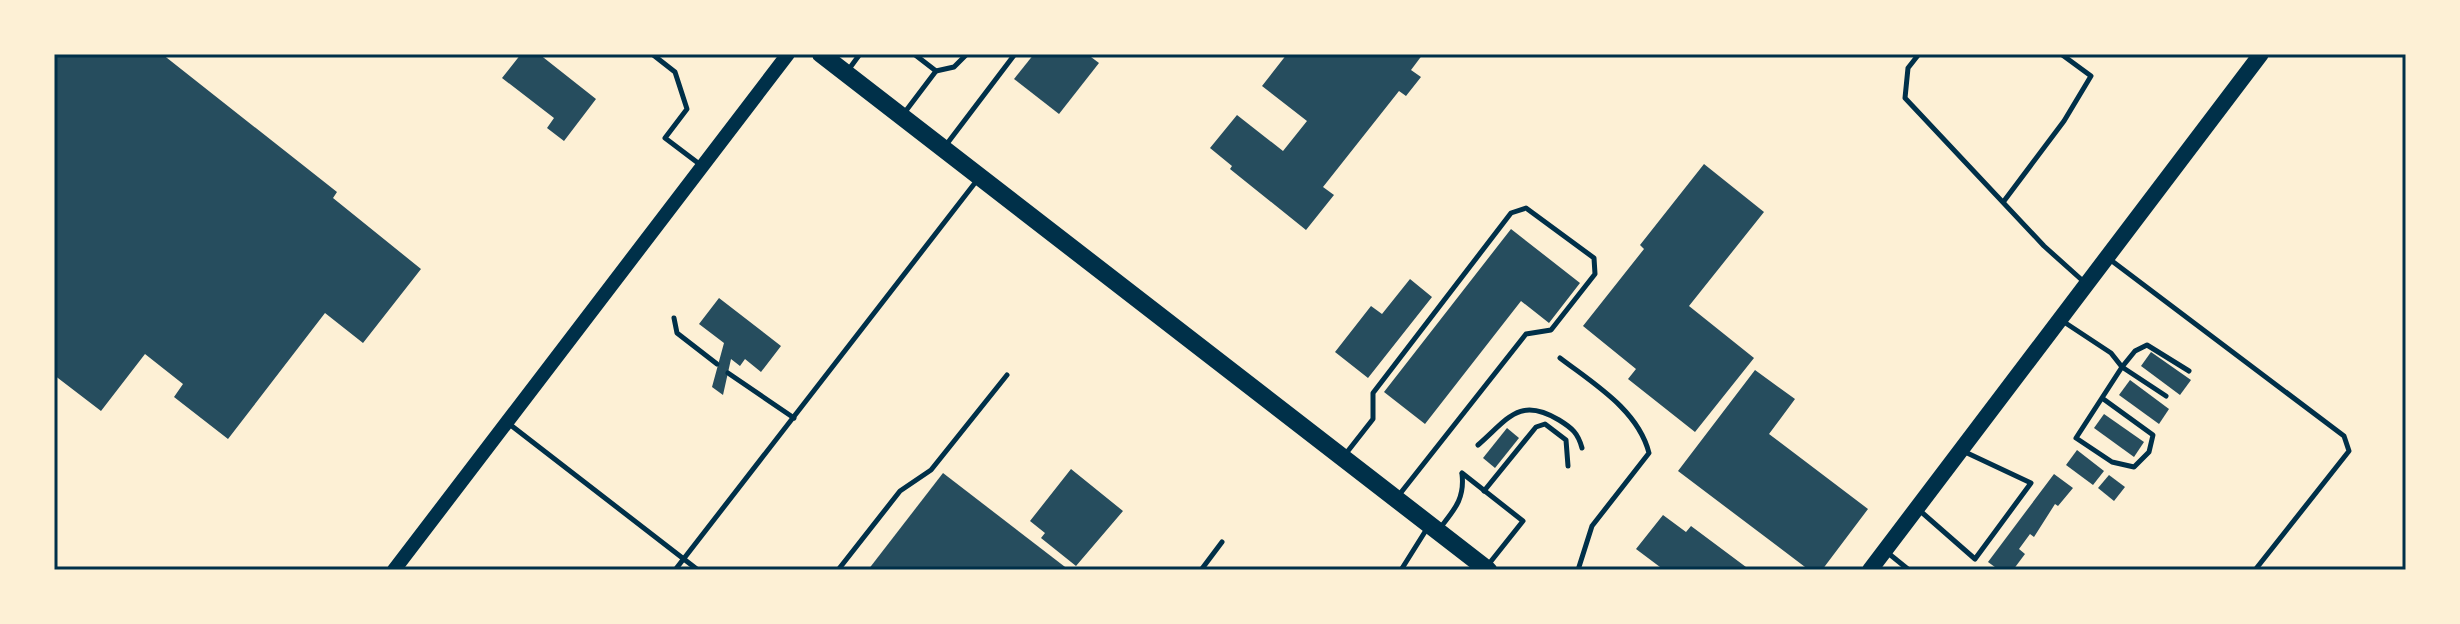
<svg xmlns="http://www.w3.org/2000/svg" width="2460" height="624" font-family="'Sofia Sans Condensed',sans-serif">
<style>
.building{fill:#264d5e}
.lines{fill:none;stroke-linecap:round;stroke-linejoin:round}
.service{stroke:#003049;stroke-width:5}
.tertiary{stroke:#003049;stroke-width:14}
.primary{stroke:#003049;stroke-width:16}
.trunk{stroke:#003049;stroke-width:18}
.neatline{fill:none;stroke:#003049;stroke-width:3}
</style>
<rect width="100%" height="100%" fill="#fdf0d5"/>
<g class="building">
<polygon points="54,54 162,54 337,192 333,198 421,269 363,343 325,313 228,439 174,397 183,384 145,354 101,411 54,375"/>
<polygon points="521,54 539,54 596,99 564,141 547,128 554,118 502,78"/>
<polygon points="1034,54 1087,54 1099,63 1059,114 1014,79"/>
<polygon points="1287,54 1358,57 1423,54 1411,70 1421,77 1406,96 1399,91 1323,187 1334,195 1306,230 1230,169 1232,166 1210,148 1237,115 1283,151 1307,121 1262,86"/>
<polygon points="1704,164 1764,212 1689,306 1754,358 1695,432 1628,379 1636,369 1583,326 1644,249 1640,245"/>
<polygon points="1511,229 1580,283 1549,323 1521,301 1425,424 1384,392"/>
<polygon points="1410,279 1432,297 1368,378 1335,352 1371,306 1382,314"/>
<polygon points="719,298 781,346 761,372 745,359 740,366 731,359 723,395 712,387 724,343 699,324"/>
<polygon points="2151,352 2191,380 2180,395 2141,366"/>
<polygon points="1755,370 1795,399 1769,434 1868,509 1822,570 1809,570 1678,471"/>
<polygon points="2130,380 2169,409 2159,424 2119,395"/>
<polygon points="2104,414 2144,442 2134,457 2094,428"/>
<polygon points="1507,428 1519,438 1495,468 1483,458"/>
<polygon points="2077,450 2104,471 2093,485 2066,465"/>
<polygon points="1071,469 1123,511 1076,566 1041,538 1045,533 1030,521"/>
<polygon points="943,473 1069,570 868,570"/>
<polygon points="2054,474 2073,488 2058,506 2055,504 2034,537 2030,534 2019,549 2025,554 2013,570 1999,570 1988,562"/>
<polygon points="2109,475 2125,487 2114,501 2098,488"/>
<polygon points="1663,515 1686,532 1691,526 1750,570 1664,570 1636,549"/>
</g>
<g class="lines">
<g class="service">
<polyline points="652,54 675,72 687,109 665,138 702,166"/>
<polyline points="1919,54 1908,68 1905,98 2044,246 2083,281"/>
<polyline points="849,69 860,54"/>
<polyline points="936,71 954,67 967,54"/>
<polyline points="905,112 936,71 914,54"/>
<polyline points="946,145 1015,54"/>
<polyline points="2004,201 2064,121 2091,76 2061,54"/>
<polyline points="2108,258 2344,436 2349,451 2255,570"/>
<polyline points="674,318 677,333 717,364"/>
<polyline points="2061,320 2111,353 2122,367 2076,438 2112,462 2134,467 2149,452 2153,435 2102,398"/>
<path d="M1560,358c34,26 78,52 89,95l-57,73 -14,44"/>
<polyline points="728,373 794,418"/>
<polyline points="2166,396 2122,367 2135,351 2147,345 2189,371"/>
<polyline points="508,423 698,570"/>
<path d="M1478,445c30,-26 41,-49 81,-25 13,8 19,13 23,28"/>
<polyline points="1344,456 1373,419 1373,393 1511,213 1526,208 1594,258 1595,274 1551,330 1526,334 1399,495"/>
<polyline points="1462,473 1523,521 1488,565"/>
<polyline points="1484,491 1536,427 1545,424 1566,440 1568,466"/>
<polyline points="1918,509 1975,559 2031,483 1965,452"/>
<path d="M1440,528c14,-18 25,-29 22,-54"/>
<polyline points="1888,553 1909,570"/>
<polyline points="675,570 978,179"/>
<polyline points="838,570 900,491 931,470 1007,375"/>
<polyline points="1201,570 1222,542"/>
<polyline points="1401,570 1428,527"/>
</g>
<polyline class="tertiary" points="394,570 788,54"/>
<polyline class="primary" points="1870,570 2261,54"/>
<polyline class="trunk" points="821,54 1488,570"/>
</g>
<rect width="2460" height="624" fill="none" stroke="#fdf0d5" stroke-width="112"/>
<rect x="56" y="56" width="2348" height="512" class="neatline"/>
</svg>
